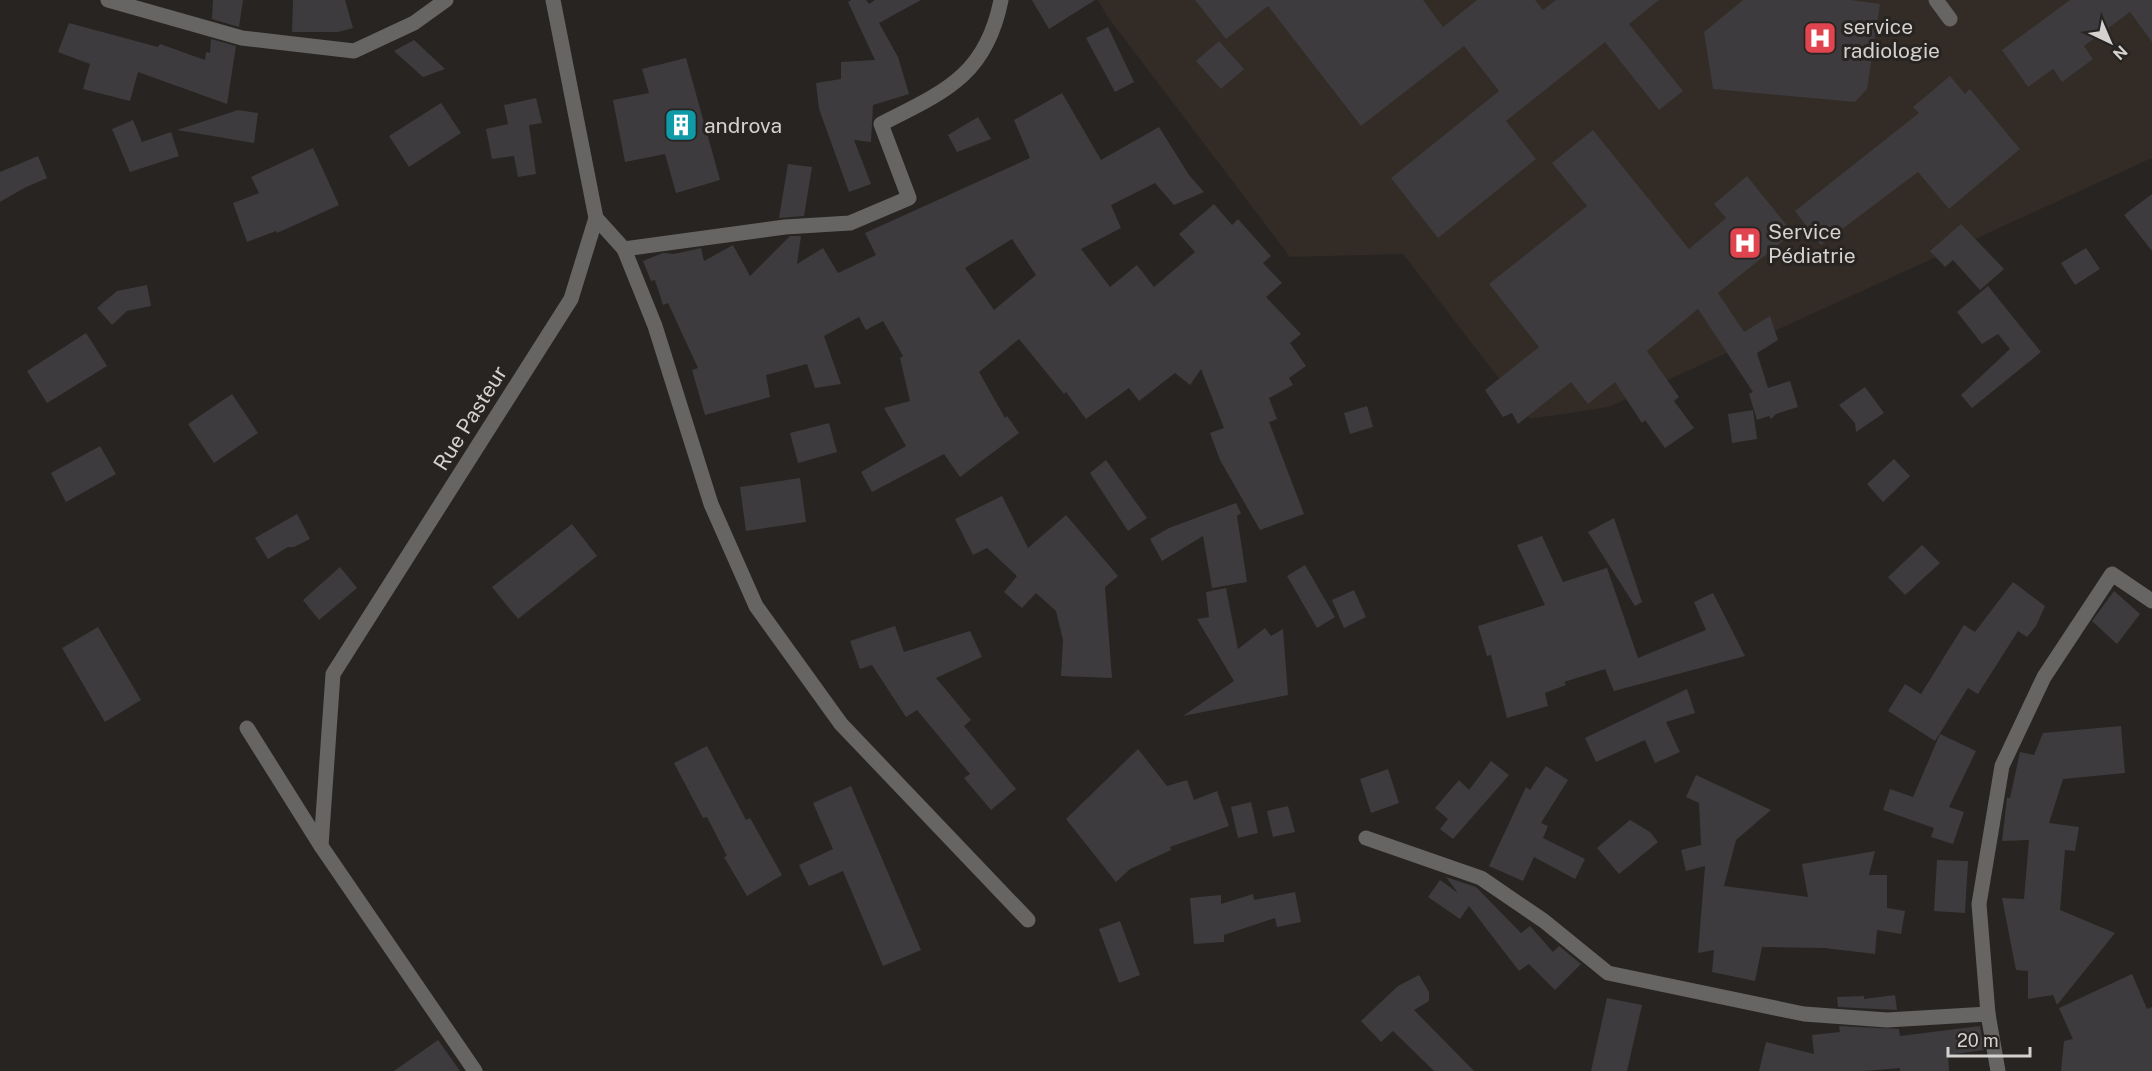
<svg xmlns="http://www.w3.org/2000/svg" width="2152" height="1071" font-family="'Public Sans',sans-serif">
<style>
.built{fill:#332b25}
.building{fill:#3d3b3e;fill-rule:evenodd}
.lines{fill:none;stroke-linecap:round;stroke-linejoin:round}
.minor{stroke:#676564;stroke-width:15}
.labels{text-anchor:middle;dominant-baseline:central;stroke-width:6;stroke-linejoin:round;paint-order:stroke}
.poi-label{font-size:21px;fill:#d4d2d0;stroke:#272422;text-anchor:start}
.street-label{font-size:21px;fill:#d4d2d0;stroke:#272422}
</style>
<rect width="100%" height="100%" fill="#272422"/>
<polygon class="built" points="1098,0 2152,0 2152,158 1609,407 1530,419 1403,254 1290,257 1107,16"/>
<g class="building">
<polygon points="213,0 243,0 239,27 212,19"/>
<polygon points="293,0 345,0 353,28 338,32 292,32"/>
<polygon points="851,0 866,0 869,4 875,0 921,0 879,23 898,57 909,94 873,105 871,142 854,140 871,184 849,192 819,109 816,83 841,79 841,62 875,60 848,2"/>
<polygon points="1032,0 1095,0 1049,29"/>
<polygon points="1195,0 1423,0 1443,27 1477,0 1535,0 1543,10 1556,0 1659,0 1629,24 1683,91 1659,110 1605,42 1506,121 1536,159 1438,238 1391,178 1499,91 1464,46 1361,126 1268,6 1226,39"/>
<polygon points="1743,0 1851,0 1880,4 1867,89 1855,102 1713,89 1704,32"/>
<polygon points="2070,0 2152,0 2152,42 2130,12 2084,46 2093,59 2062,82 2053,69 2028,87 2002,50"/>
<polygon points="69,23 158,47 160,44 205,60 206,52 210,53 211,39 236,46 227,104 138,72 130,101 83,89 90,64 58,52"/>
<polygon points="1108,27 1134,82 1115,92 1086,38"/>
<polygon points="414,40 445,69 423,77 394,51"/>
<polygon points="1219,41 1244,69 1221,89 1196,61"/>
<polygon points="686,58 720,180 676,193 665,154 625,162 613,100 649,93 642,69"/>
<polygon points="1950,76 1965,94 1970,89 2020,149 1949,209 1918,172 1821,245 1795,211 1919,113 1913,107"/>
<path d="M1062,93l39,67 58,-33 30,48 15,17 -30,13 -19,-22 -44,22 10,23 -40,21 29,38 27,-22 17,22 41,-35 -16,-18 35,-30 18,21 6,-6 33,37 -8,7 19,20 -16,14 35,37 -11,9 16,23 -17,12 4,7 -24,13 8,21 -8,3 35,92 -44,16 -40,-70 -10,-27 14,-5 -23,-59 -11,16 -15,-12 -36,28 -10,-13 -43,31 -20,-27 -2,2 -45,-55 -40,33 26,46 2,-2 12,17 -59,44 -16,-23 -72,38 -11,-20 45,-26 -22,-38 26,-7 -10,-43 3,-2 -20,-35 -17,9 -7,-13 -35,19 17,48 -26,4 -8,-24 -41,11 4,22 -65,18 -13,-45 6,-2 -30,-65 -5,2 -8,-25 -4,1 -8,-20 20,-8 11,1 27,-6 3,13 29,-16 17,31 40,-40h11l-4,28 26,-16 15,25 38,-18 -11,-22 165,-75 -16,-38zM1012,239l24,36 -42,35 -29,-42z"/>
<polygon points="536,98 542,123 529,125 536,174 518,177 514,156 492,159 486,129 508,124 504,105"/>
<polygon points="441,103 461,133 409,167 389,136"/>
<polygon points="238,110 258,113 254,143 177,130"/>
<polygon points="978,117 991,139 957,152 948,135"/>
<polygon points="133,120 142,142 171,132 179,156 130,172 112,129"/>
<polygon points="1593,130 1689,249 1726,218 1714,204 1747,176 1793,233 1718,293 1744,332 1770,316 1778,340 1757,353 1768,388 1790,381 1798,407 1776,414 1771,419 1769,416 1757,420 1749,394 1753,392 1698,309 1647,351 1679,397 1674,401 1694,428 1665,448 1645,420 1642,423 1615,382 1588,404 1571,382 1518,424 1512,413 1503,417 1485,390 1539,347 1489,284 1587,206 1552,163"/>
<polygon points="313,148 339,205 277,233 276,231 247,242 233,203 259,193 251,177"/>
<polygon points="38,156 47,178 24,188 0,202 0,172"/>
<polygon points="788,164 812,167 804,216 779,218"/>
<polygon points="2152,194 2152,251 2124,215"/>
<polygon points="1961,224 2004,269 1980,290 1953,260 1945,267 1930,251"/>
<polygon points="2086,248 2100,269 2075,285 2061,263"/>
<polygon points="147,285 151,306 127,311 112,325 97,308 117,291"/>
<polygon points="1988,286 2041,352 1972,408 1961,395 2010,349 1998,334 1982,344 1957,312"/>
<polygon points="86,333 107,366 47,403 27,371"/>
<polygon points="1865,387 1884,413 1856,432 1855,423 1839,405"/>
<polygon points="232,394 258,433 214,463 188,424"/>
<polygon points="1367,406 1373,427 1350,434 1344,413"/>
<polygon points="1753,410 1757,439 1732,443 1728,414"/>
<polygon points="829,423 837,452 798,463 790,433"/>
<polygon points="100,446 116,474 66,502 51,473"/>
<polygon points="1894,459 1910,476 1883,502 1867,484"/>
<polygon points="1106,460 1147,518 1128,531 1090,473"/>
<polygon points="800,478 806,522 746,531 740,487"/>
<polygon points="1002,496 1028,548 1066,515 1118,576 1105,587 1112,678 1061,676 1063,640 1056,611 1036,593 1022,608 1004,592 1017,576 987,548 973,555 955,519"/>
<polygon points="1236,503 1241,513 1237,516 1247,582 1212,588 1203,536 1162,561 1150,539 1169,528"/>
<polygon points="297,514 310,539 294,547 288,547 268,559 255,538"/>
<polygon points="1614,518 1642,602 1635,606 1588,532"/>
<polygon points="572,524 597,556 518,619 492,587"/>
<polygon points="1542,536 1563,582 1607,568 1638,658 1706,630 1694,602 1713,593 1745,656 1614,691 1605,669 1564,682 1566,685 1545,693 1548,706 1507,718 1491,655 1487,656 1478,626 1545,605 1517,545"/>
<polygon points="1922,545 1940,563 1905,595 1888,577"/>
<polygon points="1305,565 1335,617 1317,628 1287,576"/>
<polygon points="340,567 357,588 319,620 303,600"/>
<polygon points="2013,582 2045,606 2036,626 2027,637 2018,631 1978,694 1968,688 1935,741 1888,711 1905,684 1921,694 1964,625 1975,632"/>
<polygon points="1226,588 1238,649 1265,628 1271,636 1283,629 1288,695 1183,716 1234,681 1197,619 1209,617 1206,592"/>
<polygon points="1354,590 1366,617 1344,628 1332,600"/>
<polygon points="2114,591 2140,614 2117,644 2092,621"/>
<polygon points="895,626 904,652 970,631 982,657 936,678 971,720 964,726 1016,789 991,810 964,778 970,774 917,710 906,717 872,665 860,669 850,641"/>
<polygon points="98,627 141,700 105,722 62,648"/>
<polygon points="1687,689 1695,713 1666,722 1680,752 1655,763 1645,740 1596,762 1585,738"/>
<polygon points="2121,726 2125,773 2063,779 2049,823 2079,827 2075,851 2065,850 2060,910 2115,933 2057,1005 2053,995 2028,999 2028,971 2016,970 2002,898 2024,899 2029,840 2002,841 2007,798 2010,798 2020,752 2034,755 2043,733"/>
<polygon points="1940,734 1976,751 1949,807 1964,812 1953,844 1931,837 1934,828 1883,810 1890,789 1913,797"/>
<polygon points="707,746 746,820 750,818 782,875 747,896 724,857 727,856 707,817 703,818 674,763"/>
<polygon points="1138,749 1167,786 1187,780 1194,800 1217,791 1229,826 1170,847 1171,850 1130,869 1116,882 1066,819"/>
<polygon points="1491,761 1509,775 1453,839 1440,829 1448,819 1435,808 1459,780 1469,790"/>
<polygon points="1546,766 1568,780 1541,823 1548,826 1543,838 1585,859 1575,879 1534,857 1523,881 1489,866 1526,787 1530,790"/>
<polygon points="1388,769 1399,803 1371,813 1360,779"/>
<polygon points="1696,775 1771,810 1736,840 1724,886 1808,897 1802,864 1875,851 1869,875 1887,875 1887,908 1905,911 1901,934 1877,930 1875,954 1825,948 1762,947 1755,981 1712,972 1714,950 1698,953 1705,866 1686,871 1681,850 1701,845 1699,803 1686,797"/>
<polygon points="851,786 921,950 883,966 843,871 809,886 799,865 833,849 813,803"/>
<polygon points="1251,802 1258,833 1238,838 1231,807"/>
<polygon points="1288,806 1295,832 1273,837 1267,811"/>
<polygon points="1630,820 1650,832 1658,842 1619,874 1597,848"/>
<polygon points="1937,860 1968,861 1965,913 1934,911"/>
<polygon points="1446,877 1476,887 1521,933 1530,926 1553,952 1559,946 1581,964 1555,990 1529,964 1519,971 1469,906 1460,919 1428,897 1440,880 1458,893"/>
<polygon points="1295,892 1301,922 1277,927 1275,918 1224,935 1224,942 1194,944 1190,898 1221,895 1221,904 1253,894 1254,900"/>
<polygon points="1120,921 1140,975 1119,983 1099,929"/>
<polygon points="2132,974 2147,1009 2152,1007 2152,1071 2061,1071 2064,1041 2073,1039 2059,1008"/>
<polygon points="1419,975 1429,992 1429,1001 1414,1010 1474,1071 1434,1071 1393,1031 1381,1042 1361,1021 1398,986"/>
<polygon points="1895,995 1897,1010 1838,1007 1837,997 1864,996 1864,999"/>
<polygon points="1607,998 1642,1005 1627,1071 1591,1071"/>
<polygon points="1839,1026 1899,1029 1900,1036 1980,1026 1984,1050 1948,1055 1949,1071 1900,1071 1900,1068 1865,1071 1759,1071 1766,1042 1814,1054 1812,1035 1840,1032"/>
<polygon points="438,1040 460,1071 394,1071"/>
</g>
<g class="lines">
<g class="minor">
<polyline points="108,0 242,38 354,51 414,23 446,0"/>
<polyline points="1936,0 1950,19"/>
<polyline points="596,218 624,249 655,326 711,504 756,606 841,724 1028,920"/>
<path d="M624,249l161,-22 65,-4 59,-25 -28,-74c63,-32 105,-48 120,-124"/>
<polyline points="247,728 321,846 475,1071"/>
<polyline points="1366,838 1481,878 1544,921 1608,973 1804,1014 1887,1020 1988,1014"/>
<polyline points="321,846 333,674 571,299 596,218 553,0"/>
<polyline points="1998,1071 1988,1014 1979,904 2002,766 2044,677 2112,574 2152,601"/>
</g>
</g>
<defs>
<g id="hospital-square" transform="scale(1.725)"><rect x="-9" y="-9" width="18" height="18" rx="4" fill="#e0444e" stroke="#272422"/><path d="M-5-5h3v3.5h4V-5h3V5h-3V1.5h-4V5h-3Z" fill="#fff"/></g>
<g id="building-square" transform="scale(1.725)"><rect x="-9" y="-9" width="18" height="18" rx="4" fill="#0f9aa8" stroke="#272422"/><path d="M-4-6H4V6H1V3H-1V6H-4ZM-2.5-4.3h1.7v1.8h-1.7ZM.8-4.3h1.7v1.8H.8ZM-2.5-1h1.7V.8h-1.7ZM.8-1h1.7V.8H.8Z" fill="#fff"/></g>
</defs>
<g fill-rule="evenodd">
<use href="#hospital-square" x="1820" y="38"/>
<use href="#building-square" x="681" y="125"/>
<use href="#hospital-square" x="1745" y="243"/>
</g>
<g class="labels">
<g class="poi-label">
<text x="1843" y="26">service<tspan x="1843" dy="24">radiologie</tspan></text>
<text x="704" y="125">androva</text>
<text x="1768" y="231">Service<tspan x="1768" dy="24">Pédiatrie</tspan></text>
</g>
<g class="street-label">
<text transform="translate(470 418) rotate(-58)">Rue Pasteur</text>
</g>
</g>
<g transform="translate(2110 42) rotate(136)" stroke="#272422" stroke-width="4.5" paint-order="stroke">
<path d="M0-4.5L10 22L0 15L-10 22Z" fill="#d4d2d0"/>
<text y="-9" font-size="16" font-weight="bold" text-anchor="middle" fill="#d4d2d0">N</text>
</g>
<path d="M1948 1047v9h82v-9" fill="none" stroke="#d4d2d0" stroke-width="3"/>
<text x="1957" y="1047" font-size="18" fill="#d4d2d0" stroke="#272422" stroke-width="4.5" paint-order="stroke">20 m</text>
</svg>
